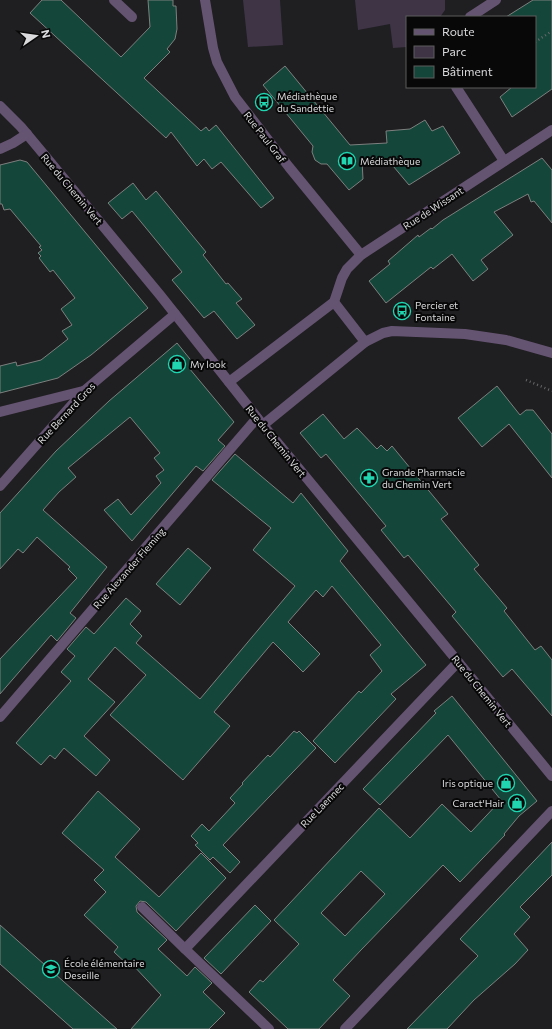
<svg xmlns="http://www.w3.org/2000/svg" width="552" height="1029" font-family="Commissioner,sans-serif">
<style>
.green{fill:#3e3446}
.building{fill:#14463a;stroke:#7d807f;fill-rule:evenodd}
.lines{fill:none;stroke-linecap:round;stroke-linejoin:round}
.path{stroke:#69686a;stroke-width:2.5;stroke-dasharray:1 3;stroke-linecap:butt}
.minor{stroke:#655372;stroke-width:10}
.labels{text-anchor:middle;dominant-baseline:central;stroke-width:4;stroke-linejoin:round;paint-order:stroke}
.poi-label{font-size:10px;fill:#dad9db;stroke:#080809;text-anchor:start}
.street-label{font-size:10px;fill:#dad9db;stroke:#080809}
</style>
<rect width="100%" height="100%" fill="#1f1e20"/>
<g class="green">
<polygon points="243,0 280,0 283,45 248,47"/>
<polygon points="355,0 445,0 445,10 440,17 407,17 407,47 393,48 390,24 358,30"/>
</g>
<g class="building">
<polygon points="42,0 61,0 121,57 150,27 148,0 173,0 173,6 176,6 177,29 175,39 167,49 170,52 144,78 201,131 206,127 209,131 216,125 274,198 261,208 221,162 212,169 204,159 197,166 171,132 166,138 30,13"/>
<polygon points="533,0 552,0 552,89 512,117 500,97 512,87 535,87 535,17 506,17"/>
<polygon points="285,66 350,145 387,143 386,131 410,129 425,120 432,131 443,126 460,153 409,185 388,160 362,160 363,179 349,190 327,164 321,164 315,160 312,152 313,146 263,85"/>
<polygon points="542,158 552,170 552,223 534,201 531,202 528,194 494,212 513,235 481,260 488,269 473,281 452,254 433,269 431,267 386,303 369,281 390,264 388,261 418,235 419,237 431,228 432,229 443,220"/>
<polygon points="20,160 27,162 148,308 91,355 58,378 0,393 0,366 16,362 17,366 41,360 68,339 62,331 72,325 61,309 75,298 53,270 50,272 39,258 41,256 38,253 42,250 39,247 41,246 10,209 4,210 2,204 0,204 0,165"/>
<polygon points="133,183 146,200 156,191 206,252 203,255 226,284 228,283 242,299 236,303 255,325 237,339 214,311 204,318 172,280 182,272 132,211 122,219 108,203"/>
<polygon points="177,343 194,364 189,368 234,422 218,440 225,446 203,471 196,466 132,541 104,510 118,499 131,515 161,483 156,476 164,470 154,458 160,453 130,417 68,468 76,477 59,492 43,510 107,567 70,613 76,618 57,641 51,635 0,694 0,659 77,578 68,569 70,567 37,537 23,553 18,549 0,569 0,513 56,451 109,401"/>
<polygon points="497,386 520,415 526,410 533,410 552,434 552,478 509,424 482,447 458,418"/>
<polygon points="323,414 344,439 357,428 377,449 381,445 387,451 392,446 448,514 441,519 479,565 474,569 507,608 504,611 535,650 541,646 552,660 552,716 512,669 503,677 452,616 456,612 408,555 404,558 381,530 386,526 326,454 321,458 300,433"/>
<polygon points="235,454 293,503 301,493 348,551 340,561 426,665 391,694 396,699 335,763 313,741 359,691 361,693 382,671 370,655 381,645 332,586 323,597 316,590 288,622 320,654 303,672 273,642 214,712 230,726 183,780 110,715 146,675 115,647 88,679 115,702 84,736 110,760 96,776 64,748 55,759 50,755 41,765 16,743 71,681 61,672 75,656 67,649 86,627 94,634 126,598 141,611 130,624 142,636 136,643 200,699 295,586 253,550 271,528 212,480"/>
<polygon points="188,548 211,568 180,605 156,584"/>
<path d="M452,696l85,105 -18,15 -15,18 1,1 -45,47 -17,-17 -82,85 -28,30 17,16 -31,33h-31l-39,-37 11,-12 3,2 36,-38 -25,-24 105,-112 31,30 32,-34 29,28 30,-32 -53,-65 -68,70 -17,-16 73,-76 -2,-2zM361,871l24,23 -40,42 -24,-23z"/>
<polygon points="294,731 297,733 299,731 316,748 223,845 240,862 230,873 213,857 210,860 195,845 198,843 191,836 202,824 209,831 235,803 230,798 243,784 242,783 268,755 270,757"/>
<polygon points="98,791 140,829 115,857 159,897 201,853 226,878 176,931 146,902 140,901 136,906 137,912 167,940 158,949 187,976 195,967 212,983 203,992 225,1013 209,1029 131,1029 161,995 131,963 129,966 114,952 118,947 84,915 106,892 94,880 104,870 62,833"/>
<polygon points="552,842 552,875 520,907 530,917 514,934 528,950 515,964 474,1000 447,1029 407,1029 478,956 460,939"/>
<polygon points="255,905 271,921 221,974 204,958"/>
<polygon points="0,925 117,1029 73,1029 0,964"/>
</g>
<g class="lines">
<g class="path">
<polyline points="535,42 552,31"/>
<polyline points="526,380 552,391"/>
</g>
<g class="minor">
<polyline points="114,0 132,17"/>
<polyline points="205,0 213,48 217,62 235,97 289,167 361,255"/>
<polyline points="470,17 496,0"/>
<polyline points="456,87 504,161"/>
<polyline points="0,106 21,127 46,157 160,295 263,425 552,776"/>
<polyline points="0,149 13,143 27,134"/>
<polyline points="334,302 365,342"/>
<polyline points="229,382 334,302 342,278 347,269 361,255 552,130"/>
<polyline points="0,412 83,391"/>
<polyline points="263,425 365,342 383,333 392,331 465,334 506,340 552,353"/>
<polyline points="0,486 84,391 175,314"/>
<polyline points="0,717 257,418"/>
<polyline points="142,907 185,949"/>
<polyline points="269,1029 185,949 458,662"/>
<polyline points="345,1029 552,811"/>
</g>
</g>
<defs>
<g id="bus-ring" transform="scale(0.9)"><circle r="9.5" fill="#080809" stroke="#20d5b0" stroke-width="1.5"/><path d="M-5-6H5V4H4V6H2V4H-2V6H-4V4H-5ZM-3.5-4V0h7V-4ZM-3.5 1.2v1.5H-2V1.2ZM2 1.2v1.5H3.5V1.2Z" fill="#20d5b0"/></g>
<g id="library-ring" transform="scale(0.9)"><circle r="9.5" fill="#080809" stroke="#20d5b0" stroke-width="1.5"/><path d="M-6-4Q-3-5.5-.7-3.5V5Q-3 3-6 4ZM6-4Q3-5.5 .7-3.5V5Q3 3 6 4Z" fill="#20d5b0"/></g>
<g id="shop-ring" transform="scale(0.9)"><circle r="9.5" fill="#080809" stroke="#20d5b0" stroke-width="1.5"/><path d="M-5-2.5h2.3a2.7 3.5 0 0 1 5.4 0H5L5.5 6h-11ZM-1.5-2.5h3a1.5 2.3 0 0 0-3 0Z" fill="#20d5b0"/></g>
<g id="pharmacy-ring" transform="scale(0.9)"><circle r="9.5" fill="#080809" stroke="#20d5b0" stroke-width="1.5"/><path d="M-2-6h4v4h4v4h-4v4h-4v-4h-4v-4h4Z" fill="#20d5b0"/></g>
<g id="school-ring" transform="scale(0.9)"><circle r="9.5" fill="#080809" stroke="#20d5b0" stroke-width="1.5"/><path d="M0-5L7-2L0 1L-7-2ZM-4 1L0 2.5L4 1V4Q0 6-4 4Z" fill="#20d5b0"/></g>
</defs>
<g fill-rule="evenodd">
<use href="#bus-ring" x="264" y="102"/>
<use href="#library-ring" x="347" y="161"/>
<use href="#bus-ring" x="402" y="311"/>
<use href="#shop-ring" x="177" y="364"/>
<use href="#pharmacy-ring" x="369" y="478"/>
<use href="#shop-ring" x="506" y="783"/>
<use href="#shop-ring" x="517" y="803"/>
<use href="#school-ring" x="51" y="969"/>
</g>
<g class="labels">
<g class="poi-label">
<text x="277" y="96">Médiathèque<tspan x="277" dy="12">du Sandettie</tspan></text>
<text x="360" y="161">Médiathèque</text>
<text x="415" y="305">Percier et<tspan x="415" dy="12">Fontaine</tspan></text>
<text x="190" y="364">My look</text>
<text x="382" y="472">Grande Pharmacie<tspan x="382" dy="12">du Chemin Vert</tspan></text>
<text x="493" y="783" text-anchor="end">Iris optique</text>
<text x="504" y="803" text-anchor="end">Caract'Hair</text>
<text x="64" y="963">École élémentaire<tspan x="64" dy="12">Deseille</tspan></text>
</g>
<g class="street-label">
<text transform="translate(265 137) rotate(52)">Rue Paul Graf</text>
<text transform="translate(72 189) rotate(50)">Rue du Chemin Vert</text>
<text transform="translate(433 208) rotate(-33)">Rue de Wissant</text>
<text transform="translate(66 413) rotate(-47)">Rue Bernard Gros</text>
<text transform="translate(276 441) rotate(51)">Rue du Chemin Vert</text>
<text transform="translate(129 568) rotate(-49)">Rue Alexander Fleming</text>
<text transform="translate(482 691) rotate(51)">Rue du Chemin Vert</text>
<text transform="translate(322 805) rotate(-46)">Rue Laennec</text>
</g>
</g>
<rect x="406" y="16" width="130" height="72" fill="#080809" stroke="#5c5c5d"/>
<rect x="414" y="29" width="20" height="6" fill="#655372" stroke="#5c5c5d"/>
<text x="442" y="36" font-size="12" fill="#dad9db">Route</text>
<rect x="414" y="46" width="20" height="12" fill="#3e3446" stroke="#5c5c5d"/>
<text x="442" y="56" font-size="12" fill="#dad9db">Parc</text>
<rect x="414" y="66" width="20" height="12" fill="#14463a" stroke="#5c5c5d"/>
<text x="442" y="76" font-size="12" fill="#dad9db">Bâtiment</text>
<g transform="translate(36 36) rotate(77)" stroke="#080809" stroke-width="3" paint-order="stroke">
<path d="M0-3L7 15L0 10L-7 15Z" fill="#dad9db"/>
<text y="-6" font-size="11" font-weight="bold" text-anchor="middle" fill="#dad9db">N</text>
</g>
</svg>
